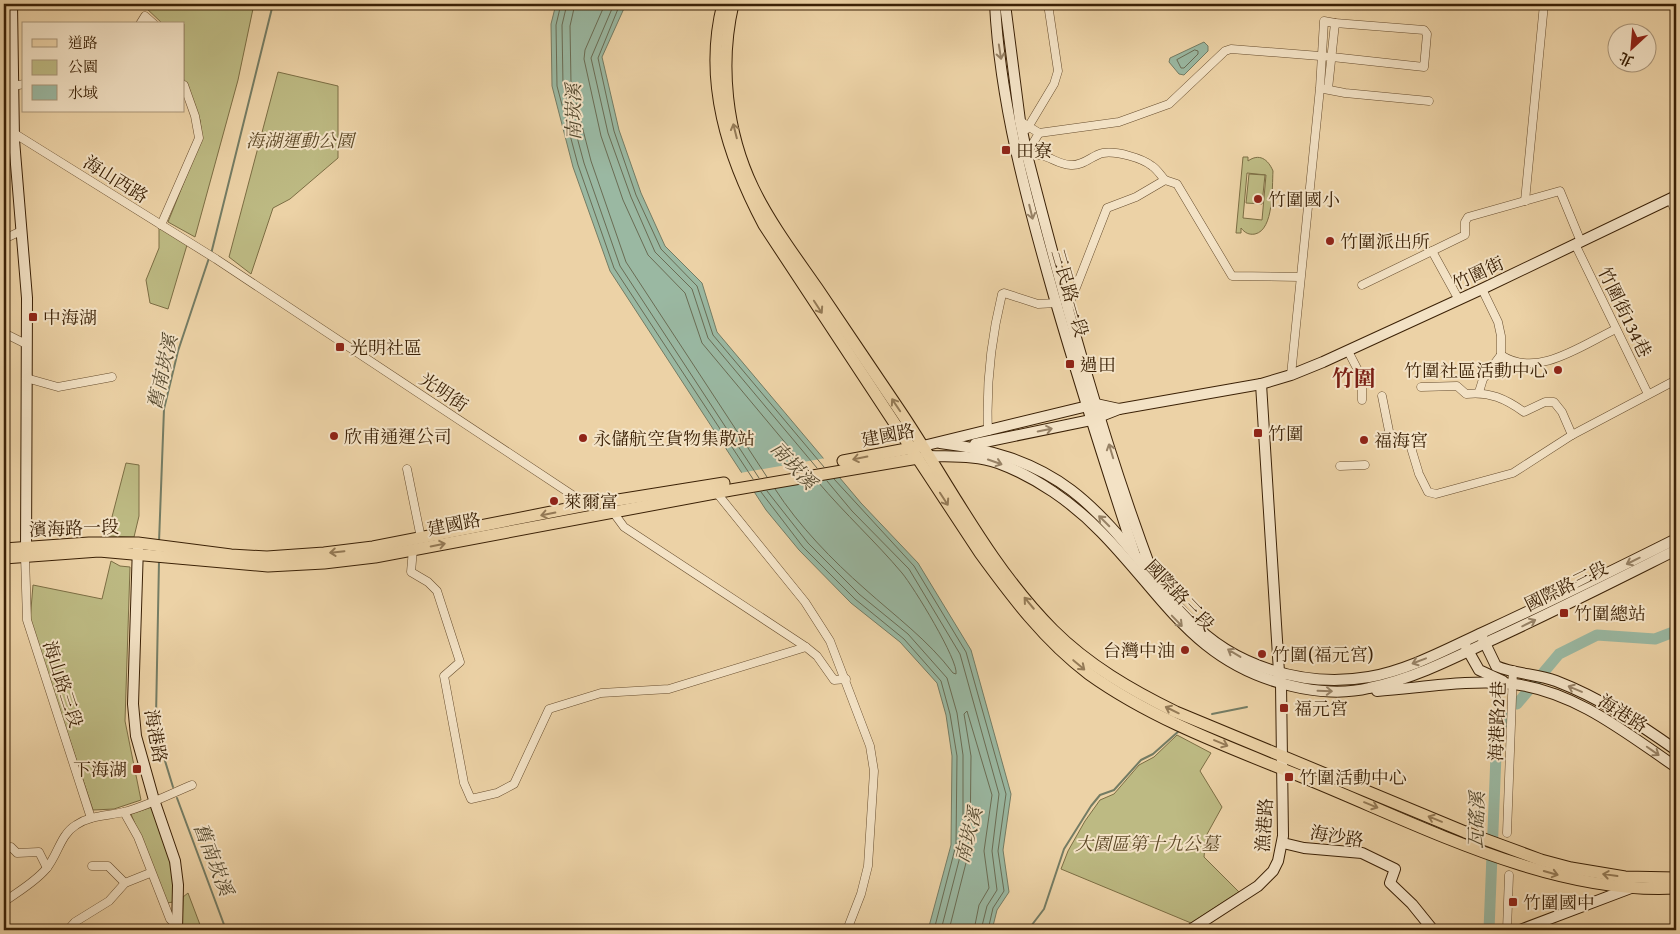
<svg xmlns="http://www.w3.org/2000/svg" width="1680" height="934" font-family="'Gentium Book Plus','Noto Serif TC',serif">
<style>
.green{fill:#bdba83;stroke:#7c6e44;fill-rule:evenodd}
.water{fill:#9ab8a2;stroke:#747c64}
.pier{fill:#ecd2a6}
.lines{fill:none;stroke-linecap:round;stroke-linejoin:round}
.shore{stroke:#6a6c54;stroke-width:1}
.stream{stroke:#747c64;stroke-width:2}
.river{stroke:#9ab8a2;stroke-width:11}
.street-casing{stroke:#674d2e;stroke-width:9}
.secondary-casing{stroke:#3b2106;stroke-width:12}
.primary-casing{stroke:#3b2106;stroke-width:13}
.street{stroke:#f3e2c5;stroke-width:8}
.secondary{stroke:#f3e2c5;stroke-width:10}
.primary{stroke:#ecd2a6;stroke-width:11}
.oneway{stroke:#978266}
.oneway2{stroke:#947a56}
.poi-dot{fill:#8f2418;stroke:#f3e2c5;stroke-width:2}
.labels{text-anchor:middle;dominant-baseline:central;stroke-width:4;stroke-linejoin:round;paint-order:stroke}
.park-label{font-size:18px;font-style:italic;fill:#5c4725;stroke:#f3e2c5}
.poi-label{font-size:18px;fill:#3b2106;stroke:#f3e2c5;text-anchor:start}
.street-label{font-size:18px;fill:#3b2106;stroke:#f3e2c5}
.water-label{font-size:19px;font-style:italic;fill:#53472d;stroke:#f3e2c5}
.district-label{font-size:22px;font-weight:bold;fill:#7a1f14;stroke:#f3e2c5}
</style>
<rect width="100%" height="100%" fill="#ecd2a6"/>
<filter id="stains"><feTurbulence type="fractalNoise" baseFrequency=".004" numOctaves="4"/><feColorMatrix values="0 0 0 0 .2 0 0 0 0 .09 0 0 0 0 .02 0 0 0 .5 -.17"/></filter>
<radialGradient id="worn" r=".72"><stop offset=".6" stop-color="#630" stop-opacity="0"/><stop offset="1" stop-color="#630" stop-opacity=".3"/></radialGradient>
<g class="green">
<polygon points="144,4 254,4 238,80 195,237 168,222 202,137 200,120 184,79 184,24 163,24 145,7"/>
<polygon points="278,72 338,86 338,158 290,199 273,208 251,274 229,257"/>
<path d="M1243,157h5v4c11,-8 20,-2 25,10 -1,16 1,59 -18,63 -6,1 -10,-1 -14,-6v5h-5zM1247,173l19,2 -4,45 -19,-2z"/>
<polygon points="1249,174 1265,175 1262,204 1246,203"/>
<polygon points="159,227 187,245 168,309 150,303 146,280 159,248"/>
<polygon points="126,463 139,465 139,516 134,537 107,536"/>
<polygon points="111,561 120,566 130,567 125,721 141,800 114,809 93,810 30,621 33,585 102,599"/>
<polygon points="1177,735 1211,753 1200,771 1222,807 1206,836 1204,857 1239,892 1191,923 1061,869 1068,851 1085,821 1100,800 1114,794 1139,765 1154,757"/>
<polygon points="152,807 173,866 173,902 167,903 131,814"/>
<polygon points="188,893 202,930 182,930 183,897"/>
</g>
<g class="water">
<polygon points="556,4 626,4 602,57 619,130 641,193 665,246 702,283 717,332 861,503 918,563 971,650 1011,794 1003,850 1009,892 997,910 992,930 928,930 951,845 952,756 946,715 937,683 900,642 851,603 799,550 766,510 610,271 573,167 552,86 551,24"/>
<polygon points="1204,42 1208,46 1208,51 1184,75 1179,74 1169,62 1170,58"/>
</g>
<polygon class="pier" points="826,458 841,475 752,492 740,473"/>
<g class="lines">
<g class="shore">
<polyline points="561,4 556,25 557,86 578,165 614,268 753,479"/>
<polyline points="567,4 562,25 563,85 584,163 620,266 759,478"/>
<polyline points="575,4 570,26 571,83 591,161 626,262 767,477"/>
<polyline points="605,4 585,50 584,59 601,136 623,200 648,255 685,293 702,343 808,470"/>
<polyline points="614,4 591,58 608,133 631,197 655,252 692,289 708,338 817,468"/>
<polyline points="620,4 598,58 614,131 636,195 661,249 697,286 713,335 824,467"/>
<polygon points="1195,50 1198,51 1198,54 1184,68 1181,68 1177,60"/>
<polyline points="834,479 914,566 966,652 1006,794 998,851 1004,891 993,908 988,930"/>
<polyline points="827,481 852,511 909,569 960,654 999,794 992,851 997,890 987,906 981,930"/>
<path d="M775,489c24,37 57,71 90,100 30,27 63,51 88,84l3,1c3,-13 -43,-88 -54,-101 -26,-31 -57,-59 -84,-91"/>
<polyline points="767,491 808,543 859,594 908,634 947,678 957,713 963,755 963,845 941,930"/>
<polyline points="761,492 803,547 855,599 904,639 941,681 950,714 957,756 956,845 934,930"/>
<polyline points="949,930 970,847 971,756 964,714 967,711 992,795 984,851 989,888 979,905 974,930"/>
</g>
<g class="stream">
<polyline points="211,254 273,4"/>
<polyline points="159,542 164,409 178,351 209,258"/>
<polyline points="159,561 156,717 162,751 173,787"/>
<polyline points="1212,714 1247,707"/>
<polyline points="177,798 226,930"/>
<polyline points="992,929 997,926 1001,930"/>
<polyline points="1028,930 1044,909 1064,849 1091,806 1100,795 1114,790 1141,760 1153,754 1180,730"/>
</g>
<g class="river">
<polyline points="1517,704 1559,654 1597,635 1655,639 1676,631"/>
<polyline points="1489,930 1497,730 1508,716"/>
</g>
<g class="street-casing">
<g id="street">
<polyline points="140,24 145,16 154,24"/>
<polyline points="13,86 24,84"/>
<polyline points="1324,89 1345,93 1429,101"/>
<polyline points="1020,121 1039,133 1119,122 1169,104 1225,51 1231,49 1320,56 1332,57 1424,67 1427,34 1424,30 1335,23 1328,89"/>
<polyline points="4,127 216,259 589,506"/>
<polyline points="1027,129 1054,84 1058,71 1048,4"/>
<polyline points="1026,155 1039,133"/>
<path d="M1027,155c22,-3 26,9 44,10 13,1 21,-10 32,-12 14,-2 39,5 49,13 5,3 9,10 13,14"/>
<polyline points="1670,199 1676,213"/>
<polyline points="1525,201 1544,4"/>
<polyline points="161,225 199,138 195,116 184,85"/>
<polyline points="4,239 21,231"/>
<polyline points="1575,244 1648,394"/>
<polyline points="1432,251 1459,300"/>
<polyline points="1362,285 1465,235 1465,222 1468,217 1560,191 1581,242"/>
<path d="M1482,289l16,33 3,14v19c36,24 81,-10 115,-26"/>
<polyline points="1068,308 1107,208 1136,197 1165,180 1177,184 1232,276 1300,277"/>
<polyline points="4,333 26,344"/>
<polyline points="1348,351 1362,378 1362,400"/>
<polyline points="1291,375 1320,88 1324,21 1335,23"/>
<polyline points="26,378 58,387 112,377"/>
<path d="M1421,387l36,-1 9,8c23,-3 40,5 58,18l21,-10h9l8,10 10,23"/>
<polyline points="1479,392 1483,379 1501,355"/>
<polyline points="1382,396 1391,441 1409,441 1419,474 1428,492 1436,494 1513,473 1572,435 1676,380"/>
<path d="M988,431c-2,-47 3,-92 14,-137l2,-1 34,11 19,-1"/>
<polyline points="1340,466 1365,465"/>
<polyline points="407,469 421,538"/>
<polyline points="716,492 805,602 830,641 870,746 874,771 868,866 861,894 847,930"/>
<polyline points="613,512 624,527 806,647 817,656 834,680 846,679"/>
<polyline points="413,549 411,572 428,582 437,591 460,662 444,676 464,783 471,799 497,793 514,784 549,709 601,693 669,689 806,647"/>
<polyline points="25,556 27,620 91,818"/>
<polyline points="124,812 138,837 170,919 178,927"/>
<polyline points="1507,833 1513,670"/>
<polyline points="4,850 11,847 17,853 39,852 47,868"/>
<polyline points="92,866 108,866 125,883"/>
<path d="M4,902c15,-11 31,-20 42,-33 12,-14 14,-34 30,-44 15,-10 32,-9 48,-13 23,-6 46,-18 68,-27"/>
<polyline points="68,930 75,922 109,901 125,883 150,873"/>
<polyline points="1507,930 1509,875"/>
</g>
</g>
<g class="secondary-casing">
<g id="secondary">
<polyline points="12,4 14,140 27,298 26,555"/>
<path d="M995,4c5,99 32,197 59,292 25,86 52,171 80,256"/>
<path d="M1005,4l15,117 7,34c36,140 74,281 125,417"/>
<path d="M940,443c48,6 91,17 131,47 46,35 78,87 118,129 44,48 116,69 180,58 40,-7 78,-28 115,-45 65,-30 128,-61 192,-93"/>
<polyline points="975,444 1091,420 1119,409 1261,384 1291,375 1323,362 1482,289 1676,196"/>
<polyline points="923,446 1096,404 1119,409"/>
<path d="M929,456c23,1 46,-1 69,7 38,14 75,40 103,69 63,64 94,132 191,154 24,6 53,8 77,2 44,-9 85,-30 125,-49 61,-28 122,-59 182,-89"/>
<polyline points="138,546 133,704 136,736 154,800 175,861 178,885 177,930"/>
<path d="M1483,639l13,27c18,8 41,8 60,15 44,17 82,42 120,69"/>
<polyline points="1466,647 1479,670 1503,681"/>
<path d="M1377,691c44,-3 92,-12 137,-7 62,8 112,49 162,83"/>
<polyline points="1283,843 1304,848 1362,853 1395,869 1390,883 1412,904 1433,930"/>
<polyline points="1190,930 1258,886 1273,871 1278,861 1283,836 1281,684 1279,672 1261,384"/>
<polyline points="1520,930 1631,888"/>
</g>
</g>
<g class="primary-casing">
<g id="primary">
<path d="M723,4c-20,77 5,153 41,221l216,328c32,44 65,88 109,121 67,48 148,76 223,107 112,46 241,114 364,107"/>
<path d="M733,4c-14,60 -7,128 20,184 17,35 41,67 64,100 28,41 55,82 83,123 49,73 90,156 153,219 35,35 78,60 123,82l289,120 76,28 30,8 54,9 51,1"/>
<polyline points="843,461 917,447"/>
<polyline points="4,549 89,543 138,543 231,555 267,557 324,553 373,547 587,505 724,483"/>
<polyline points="4,558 99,551 268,566 324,563 375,557 731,490 918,458"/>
</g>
</g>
<use href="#street" class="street"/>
<use href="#secondary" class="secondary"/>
<use href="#primary" class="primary"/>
</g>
<defs><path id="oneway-shaft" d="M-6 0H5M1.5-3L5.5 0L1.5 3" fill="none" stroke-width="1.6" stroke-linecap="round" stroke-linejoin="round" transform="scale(1.25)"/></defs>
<g class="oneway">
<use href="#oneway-shaft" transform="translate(1000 52) rotate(81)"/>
<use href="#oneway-shaft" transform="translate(1031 212) rotate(76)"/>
<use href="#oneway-shaft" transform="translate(1045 430) rotate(-12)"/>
<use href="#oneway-shaft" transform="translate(1111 451) rotate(-107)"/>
<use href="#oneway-shaft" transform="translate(995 462) rotate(19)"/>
<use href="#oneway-shaft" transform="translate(1104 521) rotate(-135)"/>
<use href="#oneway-shaft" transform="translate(1633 561) rotate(154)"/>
<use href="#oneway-shaft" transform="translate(1177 621) rotate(46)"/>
<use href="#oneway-shaft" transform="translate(1529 623) rotate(-26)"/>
<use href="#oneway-shaft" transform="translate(1234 653) rotate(-149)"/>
<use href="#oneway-shaft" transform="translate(1419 661) rotate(159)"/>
<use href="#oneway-shaft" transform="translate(1575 689) rotate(-157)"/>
<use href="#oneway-shaft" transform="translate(1325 691) rotate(2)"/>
<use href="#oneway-shaft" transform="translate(1653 751) rotate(35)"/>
</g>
<g class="oneway2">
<use href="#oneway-shaft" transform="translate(735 131) rotate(-104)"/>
<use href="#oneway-shaft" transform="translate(818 307) rotate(57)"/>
<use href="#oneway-shaft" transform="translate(896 405) rotate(-124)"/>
<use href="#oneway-shaft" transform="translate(860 458) rotate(169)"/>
<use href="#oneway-shaft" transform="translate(944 499) rotate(57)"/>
<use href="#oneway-shaft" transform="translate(548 514) rotate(169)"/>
<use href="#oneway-shaft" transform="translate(438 545) rotate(-11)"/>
<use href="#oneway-shaft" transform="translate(337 552) rotate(174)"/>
<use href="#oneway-shaft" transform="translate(1029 603) rotate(-130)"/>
<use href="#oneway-shaft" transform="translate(1079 665) rotate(40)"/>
<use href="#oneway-shaft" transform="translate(1172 710) rotate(-154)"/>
<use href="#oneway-shaft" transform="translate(1221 743) rotate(23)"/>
<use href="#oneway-shaft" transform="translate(1371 805) rotate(22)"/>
<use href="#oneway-shaft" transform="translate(1435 819) rotate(-158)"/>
<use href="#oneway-shaft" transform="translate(1551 873) rotate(16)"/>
<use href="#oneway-shaft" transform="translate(1610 875) rotate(-172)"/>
</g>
<g class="poi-dot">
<rect x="1001" y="145" width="10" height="10" rx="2.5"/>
<circle cx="1258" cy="199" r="5"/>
<circle cx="1330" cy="241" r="5"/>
<rect x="28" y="312" width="10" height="10" rx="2.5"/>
<rect x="335" y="342" width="10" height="10" rx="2.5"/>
<rect x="1065" y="359" width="10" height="10" rx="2.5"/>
<circle cx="1558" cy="370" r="5"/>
<rect x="1253" y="428" width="10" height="10" rx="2.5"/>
<circle cx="334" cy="436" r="5"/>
<circle cx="583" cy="438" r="5"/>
<circle cx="1364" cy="440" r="5"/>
<circle cx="554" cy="501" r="5"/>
<rect x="1559" y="608" width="10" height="10" rx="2.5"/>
<circle cx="1185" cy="650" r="5"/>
<circle cx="1262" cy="654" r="5"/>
<rect x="1279" y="703" width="10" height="10" rx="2.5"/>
<rect x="132" y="764" width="10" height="10" rx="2.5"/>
<rect x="1284" y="772" width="10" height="10" rx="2.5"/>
<rect x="1508" y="897" width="10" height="10" rx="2.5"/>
</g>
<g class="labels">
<g class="park-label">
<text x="300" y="140">海湖運動公園</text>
<text x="1147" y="843">大園區第十九公墓</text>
</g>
<g class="poi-label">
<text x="1016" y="150">田寮</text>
<text x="1268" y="199">竹圍國小</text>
<text x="1340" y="241">竹圍派出所</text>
<text x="43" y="317">中海湖</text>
<text x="350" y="347">光明社區</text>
<text x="1080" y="364">過田</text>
<text x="1548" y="370" text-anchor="end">竹圍社區活動中心</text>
<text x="1268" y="433">竹圍</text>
<text x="344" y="436">欣甫通運公司</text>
<text x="593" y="438">永儲航空貨物集散站</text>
<text x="1374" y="440">福海宮</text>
<text x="564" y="501">萊爾富</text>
<text x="1574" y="613">竹圍總站</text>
<text x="1175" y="650" text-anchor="end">台灣中油</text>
<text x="1272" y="654">竹圍(福元宮)</text>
<text x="1294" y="708">福元宮</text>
<text x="127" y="769" text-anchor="end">下海湖</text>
<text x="1299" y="777">竹圍活動中心</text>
<text x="1523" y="902">竹圍國中</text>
</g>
<g class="street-label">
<text transform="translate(116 179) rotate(32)">海山西路</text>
<text transform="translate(1478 273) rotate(-25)">竹圍街</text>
<text transform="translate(1070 293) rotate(74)">三民路一段</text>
<text transform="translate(1625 312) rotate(64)">竹圍街134巷</text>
<text transform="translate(444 392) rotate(34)">光明街</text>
<text transform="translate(888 435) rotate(-11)">建國路</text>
<text transform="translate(454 524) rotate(-11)">建國路</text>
<text transform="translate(74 528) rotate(-2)">濱海路一段</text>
<text transform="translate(1566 586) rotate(-26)">國際路三段</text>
<text transform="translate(1180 595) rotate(46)">國際路三段</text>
<text transform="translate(63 684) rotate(72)">海山路三段</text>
<text transform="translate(1623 713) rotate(32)">海港路</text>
<text transform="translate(1497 721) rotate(-88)">海港路2巷</text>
<text transform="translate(156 736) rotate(80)">海港路</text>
<text transform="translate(1264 825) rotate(-86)">漁港路</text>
<text transform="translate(1337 836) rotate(9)">海沙路</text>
</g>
<g class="water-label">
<text transform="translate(573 112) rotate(-90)">南崁溪</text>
<text transform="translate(162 372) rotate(-77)">舊南崁溪</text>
<text transform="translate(794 465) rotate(47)">南崁溪</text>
<text transform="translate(1476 820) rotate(-88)">瓦磘溪</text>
<text transform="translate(968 835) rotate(-75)">南崁溪</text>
<text transform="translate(214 859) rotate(69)">舊南崁溪</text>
</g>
<g class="district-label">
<text x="1354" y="378">竹圍</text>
</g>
</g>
<rect width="1680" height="934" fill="none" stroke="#ecd2a6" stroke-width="20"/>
<rect x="5" y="5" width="1670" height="924" fill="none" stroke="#3b2106" stroke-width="2.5"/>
<rect x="10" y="10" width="1660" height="914" fill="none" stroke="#3b2106"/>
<rect x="22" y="22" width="162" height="90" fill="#f3e2c5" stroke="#a99579"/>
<rect x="32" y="39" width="25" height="8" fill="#ecd2a6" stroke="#a99579"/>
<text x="68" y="48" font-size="15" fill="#3b2106">道路</text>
<rect x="32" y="60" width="25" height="15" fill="#bdba83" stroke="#a99579"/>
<text x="68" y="72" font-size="15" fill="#3b2106">公園</text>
<rect x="32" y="85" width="25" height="15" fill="#9ab8a2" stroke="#a99579"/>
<text x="68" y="98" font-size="15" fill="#3b2106">水域</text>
<g transform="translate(1632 48) rotate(206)"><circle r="24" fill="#f3e2c5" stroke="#a99579"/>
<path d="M0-4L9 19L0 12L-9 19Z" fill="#8f2418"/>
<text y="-8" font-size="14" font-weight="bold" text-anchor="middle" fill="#3b2106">北</text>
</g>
<rect width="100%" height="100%" filter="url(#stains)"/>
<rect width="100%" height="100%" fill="url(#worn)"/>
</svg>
